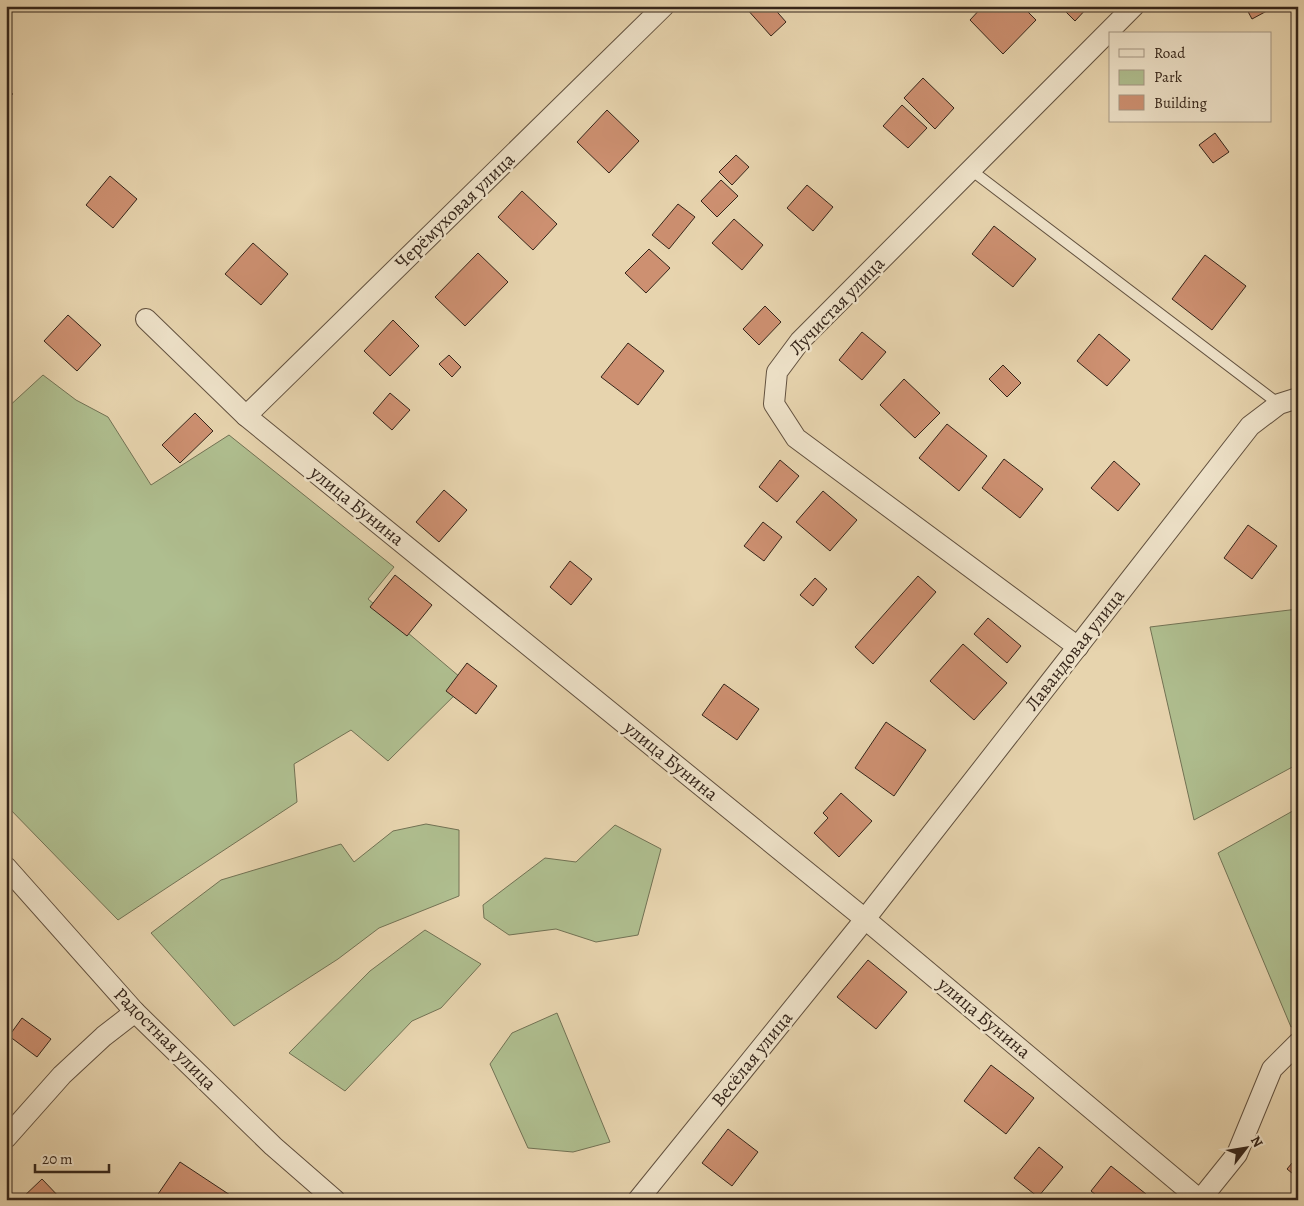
<svg xmlns="http://www.w3.org/2000/svg" width="1304" height="1206" font-family="Alegreya,serif">
<style>
.green{fill:#afbe8f;stroke:#727254}
.building{fill:#cd9071;stroke:#35251a}
.lines{fill:none;stroke-linecap:round;stroke-linejoin:round}
.lane-casing{stroke:#62513f;stroke-width:12}
.street-casing{stroke:#62513f;stroke-width:22}
.lane{stroke:#efe3ca;stroke-width:10}
.street{stroke:#efe3ca;stroke-width:20}
.labels{text-anchor:middle;dominant-baseline:central;stroke-width:5;stroke-linejoin:round;paint-order:stroke}
.street-label{font-size:19px;fill:#35251a;stroke:#efe3ca}
</style>
<rect width="100%" height="100%" fill="#e7d4ae"/>
<filter id="stains"><feTurbulence type="fractalNoise" baseFrequency=".004" numOctaves="4"/><feColorMatrix values="0 0 0 0 .2 0 0 0 0 .09 0 0 0 0 .02 0 0 0 .5 -.17"/></filter>
<radialGradient id="worn" r=".72"><stop offset=".6" stop-color="#630" stop-opacity="0"/><stop offset="1" stop-color="#630" stop-opacity=".3"/></radialGradient>
<g class="green">
<polygon points="43,375 76,400 108,417 151,485 229,435 394,567 368,599 467,683 388,761 351,730 294,764 297,802 118,920 6,805 6,409"/>
<polygon points="1298,609 1298,764 1194,820 1150,627"/>
<polygon points="1298,808 1298,1024 1291,1027 1218,853"/>
<polygon points="426,824 459,830 459,896 379,928 338,959 234,1026 151,933 221,880 341,844 354,862 393,831"/>
<polygon points="615,825 661,849 638,935 596,942 556,929 509,935 484,918 483,905 545,858 576,862"/>
<polygon points="425,930 481,964 441,1008 412,1021 345,1091 289,1053 370,971"/>
<polygon points="557,1013 610,1142 573,1152 528,1148 490,1064 512,1033"/>
</g>
<g class="building">
<polygon points="747,6 772,6 786,22 771,36 746,8"/>
<polygon points="983,6 1022,6 1036,20 1003,54 970,20"/>
<polygon points="1060,6 1089,6 1075,21"/>
<polygon points="1245,6 1276,6 1252,19"/>
<polygon points="923,78 954,108 935,129 904,98"/>
<polygon points="6,87 13,94 6,101"/>
<polygon points="902,105 927,128 908,148 883,126"/>
<polygon points="607,110 639,141 609,173 577,142"/>
<polygon points="1215,133 1229,152 1213,163 1199,145"/>
<polygon points="736,155 749,167 732,185 719,172"/>
<polygon points="110,176 137,199 113,228 86,205"/>
<polygon points="721,180 738,196 717,217 701,201"/>
<polygon points="807,185 833,207 813,231 787,208"/>
<polygon points="522,191 557,224 533,250 498,217"/>
<polygon points="678,204 695,217 669,249 652,235"/>
<polygon points="734,219 763,245 742,270 712,243"/>
<polygon points="994,226 1036,259 1013,287 972,254"/>
<polygon points="253,243 288,274 261,305 225,274"/>
<polygon points="649,249 670,268 646,293 625,273"/>
<polygon points="478,253 508,282 465,326 435,297"/>
<polygon points="1205,255 1246,286 1212,330 1172,299"/>
<polygon points="765,306 781,322 759,345 743,329"/>
<polygon points="68,315 101,345 77,371 44,341"/>
<polygon points="393,320 419,346 390,376 364,351"/>
<polygon points="862,332 886,352 862,380 839,360"/>
<polygon points="1099,334 1130,360 1107,386 1077,361"/>
<polygon points="628,343 664,371 638,405 601,377"/>
<polygon points="449,355 461,367 452,377 439,364"/>
<polygon points="1003,365 1021,383 1007,397 989,379"/>
<polygon points="904,379 940,413 915,438 880,405"/>
<polygon points="390,393 410,410 392,430 373,413"/>
<polygon points="195,413 213,431 180,463 162,445"/>
<polygon points="947,424 987,456 959,491 919,458"/>
<polygon points="1004,459 1043,489 1020,518 982,488"/>
<polygon points="780,460 799,476 777,502 759,487"/>
<polygon points="1114,461 1140,484 1118,511 1091,488"/>
<polygon points="444,490 467,510 439,542 416,522"/>
<polygon points="823,491 857,520 830,551 796,522"/>
<polygon points="763,522 782,537 764,561 744,546"/>
<polygon points="1248,525 1277,546 1252,579 1224,558"/>
<polygon points="570,561 592,579 571,605 550,587"/>
<polygon points="395,575 432,605 407,636 370,607"/>
<polygon points="918,576 936,592 873,664 855,647"/>
<polygon points="815,578 827,589 813,606 800,595"/>
<polygon points="988,618 1021,646 1007,663 974,634"/>
<polygon points="963,644 1007,683 974,720 930,681"/>
<polygon points="467,663 497,686 476,714 446,691"/>
<polygon points="724,684 759,709 737,740 702,715"/>
<polygon points="886,722 926,750 894,796 855,768"/>
<polygon points="841,793 872,821 839,857 814,833 828,818 823,813"/>
<polygon points="868,960 907,992 876,1029 837,997"/>
<polygon points="22,1018 51,1039 37,1057 9,1036"/>
<polygon points="991,1065 1034,1098 1006,1134 964,1101"/>
<polygon points="728,1129 758,1152 732,1186 702,1163"/>
<polygon points="1039,1147 1063,1167 1038,1197 1014,1178"/>
<polygon points="1298,1156 1298,1178 1287,1169"/>
<polygon points="180,1162 230,1195 227,1200 154,1200"/>
<polygon points="1111,1166 1146,1194 1141,1200 1102,1200 1091,1191"/>
<polygon points="42,1179 62,1200 20,1200"/>
</g>
<g class="lines">
<g class="lane-casing">
<polyline id="lane" points="971,170 1279,404"/>
</g>
<g class="street-casing">
<g id="street">
<polyline points="146,319 246,416 865,919 1200,1200"/>
<polyline points="246,416 664,6"/>
<polyline points="1078,647 796,438 774,404 777,372 800,341 1134,6"/>
<polyline points="6,867 135,1012 273,1146 335,1200"/>
<polyline points="6,1138 62,1075 104,1036 135,1012"/>
<polyline points="638,1200 858,928 1250,426 1279,404 1298,398"/>
<polyline points="1200,1200 1237,1154 1272,1069 1298,1043"/>
</g>
</g>
<use href="#lane" class="lane"/>
<use href="#street" class="street"/>
</g>
<g class="labels">
<g class="street-label">
<text transform="translate(455 211) rotate(-44)">Черёмуховая улица</text>
<text transform="translate(837 306) rotate(-46)">Лучистая улица</text>
<text transform="translate(357 506) rotate(39)">улица Бунина</text>
<text transform="translate(1075 650) rotate(-52)">Лавандовая улица</text>
<text transform="translate(671 761) rotate(39)">улица Бунина</text>
<text transform="translate(984 1018) rotate(40)">улица Бунина</text>
<text transform="translate(165 1039) rotate(45)">Радостная улица</text>
<text transform="translate(752 1059) rotate(-51)">Весёлая улица</text>
</g>
</g>
<rect width="1304" height="1206" fill="none" stroke="#e7d4ae" stroke-width="25"/>
<rect x="8" y="8" width="1289" height="1191" fill="none" stroke="#35251a" stroke-width="2.5"/>
<rect x="12" y="12" width="1279" height="1181" fill="none" stroke="#35251a"/>
<rect x="1109" y="32" width="162" height="90" fill="#efe3ca" stroke="#a59784"/>
<rect x="1119" y="49" width="25" height="8" fill="#efe3ca" stroke="#a59784"/>
<text x="1154" y="58" font-size="15" fill="#35251a">Road</text>
<rect x="1119" y="70" width="25" height="15" fill="#afbe8f" stroke="#a59784"/>
<text x="1154" y="82" font-size="15" fill="#35251a">Park</text>
<rect x="1119" y="95" width="25" height="15" fill="#cd9071" stroke="#a59784"/>
<text x="1154" y="108" font-size="15" fill="#35251a">Building</text>
<g transform="translate(1246 1148) rotate(59)" stroke="#efe3ca" stroke-width="4" paint-order="stroke">
<path d="M0-4L9 19L0 12L-9 19Z" fill="#35251a"/>
<text y="-8" font-size="14" font-weight="bold" text-anchor="middle" fill="#35251a">N</text>
</g>
<path d="M35 1164v8h74v-8" fill="none" stroke="#35251a" stroke-width="2.5"/>
<text x="42" y="1164" font-size="15" fill="#35251a" stroke="#efe3ca" stroke-width="4" paint-order="stroke">20 m</text>
<rect width="100%" height="100%" filter="url(#stains)"/>
<rect width="100%" height="100%" fill="url(#worn)"/>
</svg>
